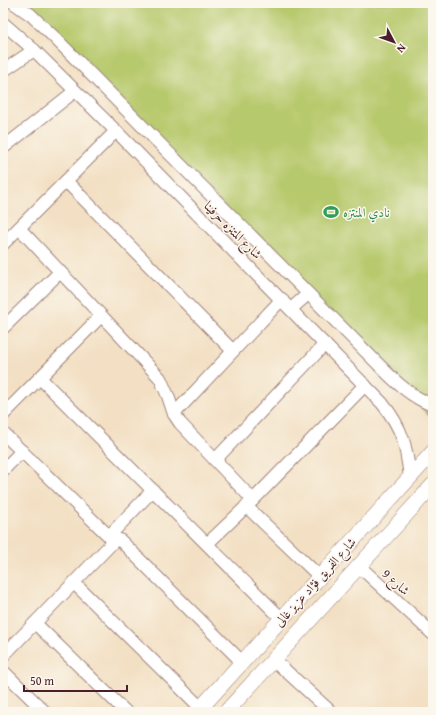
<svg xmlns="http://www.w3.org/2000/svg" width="436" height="715" font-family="'Gentium Book Plus',Amiri,serif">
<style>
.green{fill:#b7c96d;stroke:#80744c}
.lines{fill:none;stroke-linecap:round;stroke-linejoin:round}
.minor-casing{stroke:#9e8078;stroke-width:14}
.tertiary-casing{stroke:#9e8078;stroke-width:16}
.minor{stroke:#fff;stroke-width:12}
.tertiary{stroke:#fff;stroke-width:15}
.labels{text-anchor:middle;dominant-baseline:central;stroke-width:3;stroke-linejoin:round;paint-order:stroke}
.leisure-label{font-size:13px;fill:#27864d;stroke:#fbf7ec;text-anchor:start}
.street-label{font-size:13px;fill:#4a1f2b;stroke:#fbf7ec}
</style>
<rect width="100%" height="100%" fill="#fbf7ec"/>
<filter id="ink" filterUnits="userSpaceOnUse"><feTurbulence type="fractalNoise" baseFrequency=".025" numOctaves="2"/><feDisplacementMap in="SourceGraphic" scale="8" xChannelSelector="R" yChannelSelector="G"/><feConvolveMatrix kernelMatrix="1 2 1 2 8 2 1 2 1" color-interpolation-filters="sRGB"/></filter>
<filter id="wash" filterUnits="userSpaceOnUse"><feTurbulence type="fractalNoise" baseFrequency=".012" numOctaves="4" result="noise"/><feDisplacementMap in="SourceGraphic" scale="16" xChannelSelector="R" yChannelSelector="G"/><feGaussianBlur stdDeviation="0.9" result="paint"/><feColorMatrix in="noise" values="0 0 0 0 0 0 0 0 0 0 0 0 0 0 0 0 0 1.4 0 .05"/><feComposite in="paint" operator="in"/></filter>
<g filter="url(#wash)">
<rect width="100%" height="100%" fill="#f3e0c4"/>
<polygon class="green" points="25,3 433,3 433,420"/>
</g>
<g filter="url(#ink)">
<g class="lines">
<g class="minor-casing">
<g id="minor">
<path d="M14,3l17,12 23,22 334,337c13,13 27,25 45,31"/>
<path d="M3,23l31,27 82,81 266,272c21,26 24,42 28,74"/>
<polyline points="3,71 34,50"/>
<polyline points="3,148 75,91"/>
<polyline points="66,181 233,351"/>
<polyline points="19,228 160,378 168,396 174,414 180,423 253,500"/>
<polyline points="3,244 116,131"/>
<polyline points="291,309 308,294"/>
<polyline points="3,328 60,272"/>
<polyline points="40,378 282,619"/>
<polyline points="174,414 282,299"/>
<polyline points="3,415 101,316"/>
<polyline points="3,433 114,541"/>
<polyline points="215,460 325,344"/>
<polyline points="3,470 22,451"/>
<polyline points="246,506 320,577"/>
<polyline points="109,536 153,490"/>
<polyline points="207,544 253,500 365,385"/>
<polyline points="359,566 433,634"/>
<polyline points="74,583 201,708"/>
<polyline points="35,623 126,712"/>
<path d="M3,656l111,-115c3,-2 5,-2 8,1l120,120"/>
<polyline points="274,660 331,712"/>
<polyline points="3,671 45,712"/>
</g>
</g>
<g class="tertiary-casing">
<g id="tertiary">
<polyline points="197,712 433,452"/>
<polyline points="226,712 433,485"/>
</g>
</g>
<use href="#minor" class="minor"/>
<use href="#tertiary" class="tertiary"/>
</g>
</g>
<defs>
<g id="stadium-bare" transform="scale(1.2)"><path d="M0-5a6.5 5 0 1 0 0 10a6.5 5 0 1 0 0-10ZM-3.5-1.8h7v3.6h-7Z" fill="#2e9e5b" stroke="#fbf7ec" stroke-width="2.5" paint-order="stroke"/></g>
</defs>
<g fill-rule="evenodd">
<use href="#stadium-bare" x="331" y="212"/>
</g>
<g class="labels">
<g class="leisure-label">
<text x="343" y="212">نادي المنتزه</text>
</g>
<g class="street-label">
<text transform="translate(233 230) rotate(45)">شارع المتنزه حرفينا</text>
<text transform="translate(315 582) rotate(-48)">شارع الفريق فؤاد عزيز غالى</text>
<text transform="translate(396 582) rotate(42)">شارع 9</text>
</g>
</g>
<rect width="436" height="715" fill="none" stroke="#fbf7ec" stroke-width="16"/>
<g transform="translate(394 42) rotate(131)" stroke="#fbf7ec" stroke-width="3" paint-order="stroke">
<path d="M0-3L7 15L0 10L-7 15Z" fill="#4a1f2b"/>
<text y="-6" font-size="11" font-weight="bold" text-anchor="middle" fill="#4a1f2b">N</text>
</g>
<path d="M24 685v6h103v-6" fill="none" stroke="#4a1f2b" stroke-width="2"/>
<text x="30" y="685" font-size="12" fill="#4a1f2b" stroke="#fbf7ec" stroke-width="3" paint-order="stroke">50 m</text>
</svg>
